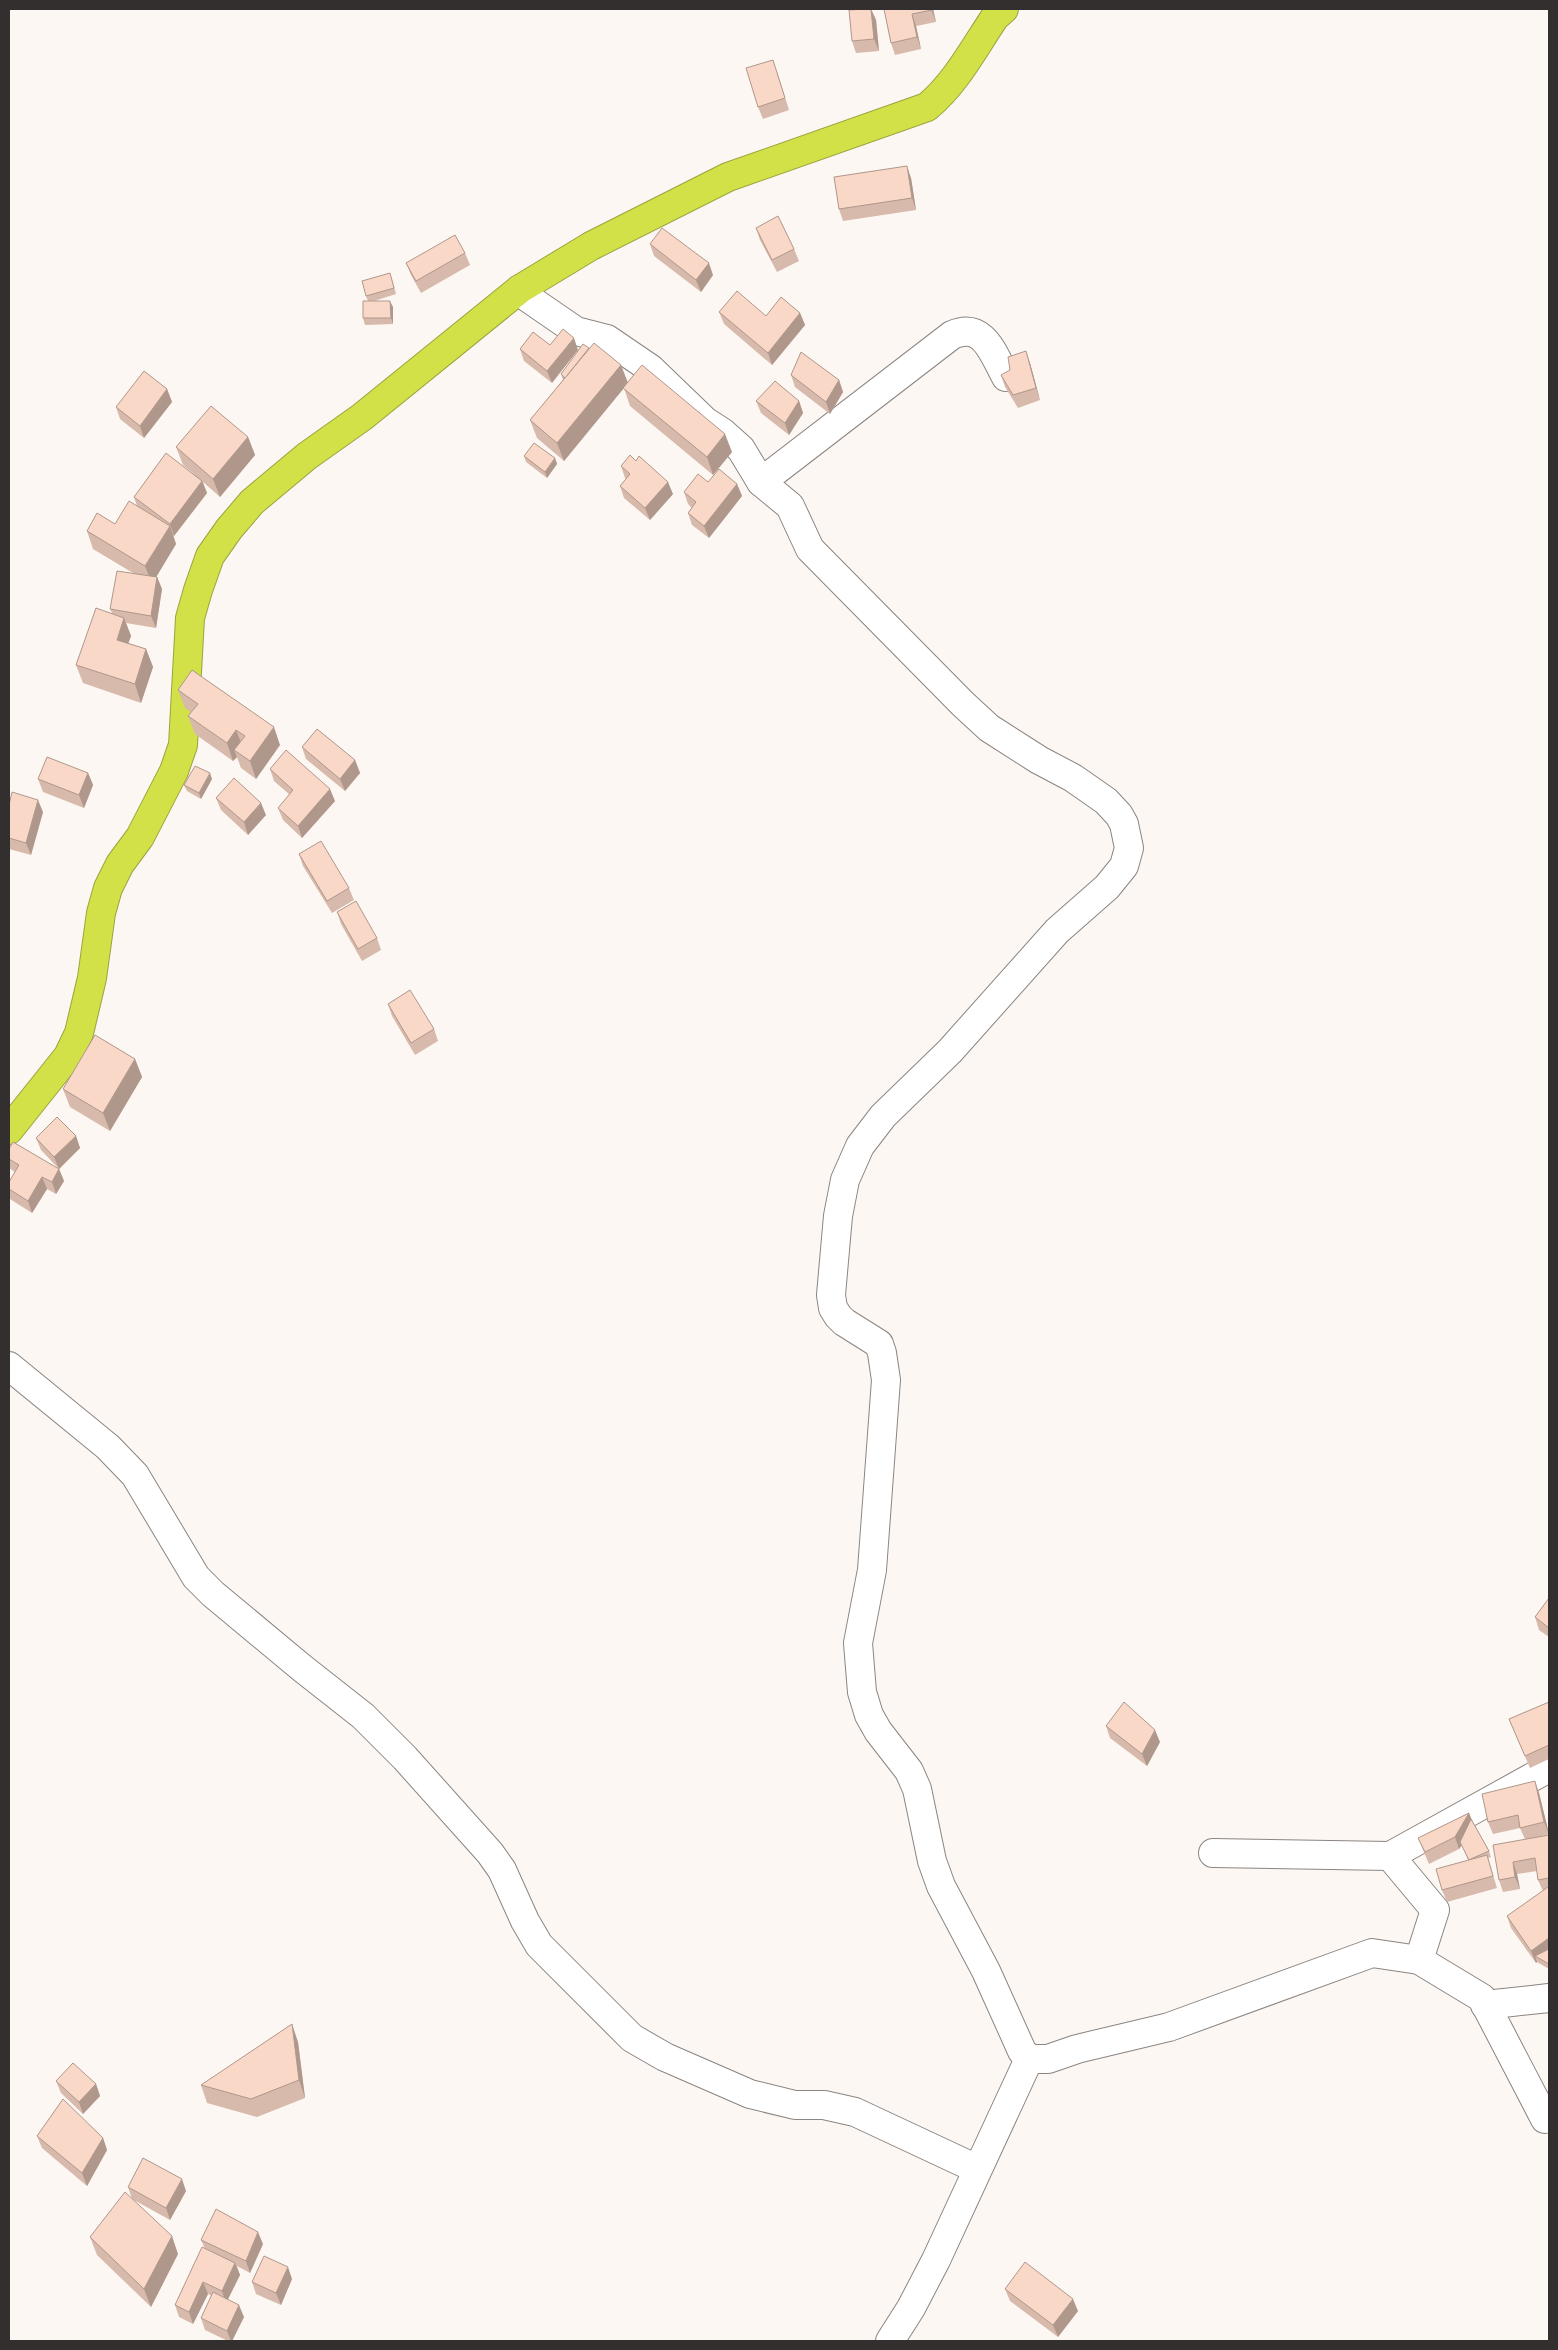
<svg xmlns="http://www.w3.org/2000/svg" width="1558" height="2350" font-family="'Exo 2',sans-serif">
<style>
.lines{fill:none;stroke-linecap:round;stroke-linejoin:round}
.minor-casing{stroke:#8b8582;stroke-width:30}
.highway-casing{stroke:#9aa33f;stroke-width:30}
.minor{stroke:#fff;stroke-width:28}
.highway{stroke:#d2e148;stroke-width:28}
.wall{fill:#d7baab}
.shaded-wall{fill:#af978b}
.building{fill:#fad8c7;stroke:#af978b}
</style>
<rect width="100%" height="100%" fill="#fdf7f3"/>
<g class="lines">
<g class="minor-casing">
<g id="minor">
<polyline points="520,289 528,298 576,331 607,339 651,369 705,421 722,432 741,449 761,482 790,506 810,549 963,704 989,728 1039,760 1073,778 1106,801 1119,815 1124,824 1129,848 1124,866 1107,887 1057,931 950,1051 883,1116 860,1146 845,1180 838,1216 831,1295 833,1308 838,1316 844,1322 879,1344 882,1353 886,1380 872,1570 858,1643 862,1692 869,1715 878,1731 909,1771 917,1789 932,1861 941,1886 986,1971 1022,2051 1029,2059 1048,2059 1077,2049 1169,2027 1372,1953 1419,1960 1482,1998 1545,2119"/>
<path d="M761,482l191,-147c32,-14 41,19 54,42"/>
<polyline points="9,1366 108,1447 135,1475 196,1577 213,1594 302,1668 363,1716 405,1758 490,1853 502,1870 525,1921 539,1945 632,2038 665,2057 750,2094 795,2105 824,2105 855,2112 977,2169"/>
<polyline points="1213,1853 1390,1856 1549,1768"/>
<polyline points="1390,1856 1435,1910 1419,1960"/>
<polyline points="1485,2005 1549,1998"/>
<polyline points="890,2341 911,2308 936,2260 1029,2059"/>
</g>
</g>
<g class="highway-casing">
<path id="highway" d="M9,1130l59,-74 11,-23 13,-55 9,-65 7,-25 12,-24 20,-27 34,-66 9,-26 7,-127 8,-28 12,-34 19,-27 23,-27 55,-46 55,-39 158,-128 71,-43 137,-69 199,-70c29,-24 47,-59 68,-90l9,-8"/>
</g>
<use href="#minor" class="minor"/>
<use href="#highway" class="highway"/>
</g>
<g class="wall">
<polygon points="871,9 876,20 879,51 856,53 852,41"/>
<polygon points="884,9 933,9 936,22 916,26 921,49 895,55 891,43"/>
<polygon points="777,72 789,110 763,119 758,107"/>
<polygon points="911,178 916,210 843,221 839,209"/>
<polygon points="756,228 794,249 799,261 777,272 760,240"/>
<polygon points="650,244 713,275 701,292 654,256"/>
<polygon points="465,253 470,265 421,293 411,275 406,263"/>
<polygon points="392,279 396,294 374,301 393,307 393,324 365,325 363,318 368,301 366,296"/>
<polygon points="719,312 766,316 800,313 805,325 772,365 724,324"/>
<polygon points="550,345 552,383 524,361 520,349"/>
<polygon points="589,348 621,365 627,383 732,452 713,475 630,406 624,388 564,461 537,438 530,420 563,380 561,374"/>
<polygon points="1030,363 1040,400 1018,408 1005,387 1001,375"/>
<polygon points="791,375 839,380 843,392 830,414 795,387"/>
<polygon points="167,389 172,402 144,438 120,419 116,407"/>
<polygon points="756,401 799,401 803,413 789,435 761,413"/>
<polygon points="248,437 255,455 220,497 203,482 207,493 174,536 173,535 176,544 156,577 157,577 162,589 156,628 126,623 131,636 128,643 146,649 153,667 141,703 83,683 76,665 112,613 110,609 133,573 93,549 87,531 115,524 137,506 134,497 194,474 183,465 176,447"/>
<polygon points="524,456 555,458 557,464 547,478 526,462"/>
<polygon points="621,466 673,494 650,520 624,498 620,486 626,479 625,478"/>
<polygon points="708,482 737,484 742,496 709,538 692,525 688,513 692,508 688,504 684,492"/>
<polygon points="178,690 280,745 256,779 241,768 237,757 233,761 195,734 188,716 191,712 185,708"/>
<polygon points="302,747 355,760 360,773 345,791 306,759"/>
<polygon points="270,769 335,801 302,838 283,820 278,808 290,795 274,781"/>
<polygon points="88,773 93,785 84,808 43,792 38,779"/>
<polygon points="212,779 201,799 187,791 184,785"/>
<polygon points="216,798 266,815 248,835 221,810"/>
<polygon points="9,805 43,812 31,855 9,849"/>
<polygon points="299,854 349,888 354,900 332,913 303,866"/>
<polygon points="337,912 377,938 381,950 362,961 341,924"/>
<polygon points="388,1004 434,1029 438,1041 415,1055 392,1016"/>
<polygon points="135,1059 142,1077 110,1131 70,1107 63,1089"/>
<polygon points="76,1136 80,1148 59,1169 64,1181 56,1194 47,1189 32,1213 10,1199 9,1195 9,1182 15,1172 9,1168 9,1149 59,1169 41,1150 36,1138"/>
<polygon points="1549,1598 1549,1637 1539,1630 1535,1617"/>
<polygon points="1549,1702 1549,1759 1530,1768 1509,1719"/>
<polygon points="1106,1726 1160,1742 1147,1766 1110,1738"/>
<polygon points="1539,1793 1549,1834 1538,1837 1549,1835 1549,1969 1537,1962 1536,1963 1511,1928 1507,1916 1543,1891 1538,1880 1537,1871 1517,1874 1520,1889 1503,1892 1499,1880 1525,1839 1520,1828 1493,1834 1488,1822"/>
<polygon points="1469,1813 1471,1819 1489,1851 1491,1857 1488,1858 1497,1888 1447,1902 1442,1890 1468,1860 1462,1845 1459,1849 1429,1864 1423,1850 1418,1838"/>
<polygon points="298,2042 305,2098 257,2117 207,2103 201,2085"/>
<polygon points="56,2081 96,2084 100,2096 83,2114 61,2093"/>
<polygon points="37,2136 103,2138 107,2150 87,2186 42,2148"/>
<polygon points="128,2187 186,2191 170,2220 132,2199"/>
<polygon points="90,2237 178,2254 151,2307 97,2255"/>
<polygon points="201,2240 263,2244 250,2273 237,2266 240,2275 228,2299 244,2317 232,2341 228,2341 205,2330 201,2318 212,2296 208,2294 193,2324 179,2317 175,2305 205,2249"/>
<polygon points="292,2279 281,2305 256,2294 252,2282"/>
<polygon points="1005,2289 1078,2311 1058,2337 1010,2301"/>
</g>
<g class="shaded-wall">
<polygon points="871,9 876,20 879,51 874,39"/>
<polygon points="931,9 933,9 936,22"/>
<polygon points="912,14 916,26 921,49 917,37"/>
<polygon points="907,166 911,178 916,210 912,198"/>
<polygon points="709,263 713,275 701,292 696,280"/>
<polygon points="390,301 393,307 393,324 391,318"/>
<polygon points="800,313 805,325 772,365 768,353"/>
<polygon points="574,338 578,350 552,383 547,371"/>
<polygon points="1026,351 1030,363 1040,400 1036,388"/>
<polygon points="621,365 628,383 564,461 557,443"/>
<polygon points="839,380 843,392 830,414 826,402"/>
<polygon points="167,389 172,402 144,438 140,426"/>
<polygon points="799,401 803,413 789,435 785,423"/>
<polygon points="725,434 732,452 713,475 707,457"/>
<polygon points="248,437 255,455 220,497 213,479"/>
<polygon points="555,458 557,464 547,478 545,472"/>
<polygon points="202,481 207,493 174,536 170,524"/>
<polygon points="668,482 673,494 650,520 645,508"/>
<polygon points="737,484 742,496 709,538 704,526"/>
<polygon points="170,526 176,544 152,584 145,566"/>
<polygon points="157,577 162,589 156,628 151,616"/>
<polygon points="124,618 131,636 123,658 117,640"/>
<polygon points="146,649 153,667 141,703 135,684"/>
<polygon points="274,727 280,745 256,779 250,761"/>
<polygon points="236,730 243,748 234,750 237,757 233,761 227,743"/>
<polygon points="355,760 360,773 345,791 340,779"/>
<polygon points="88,773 93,785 84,808 79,795"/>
<polygon points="210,773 212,779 201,799 199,793"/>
<polygon points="330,789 335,801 302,838 298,826"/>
<polygon points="38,800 43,812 31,855 26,843"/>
<polygon points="261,803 266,815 248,835 244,822"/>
<polygon points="135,1059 142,1077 110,1131 103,1113"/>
<polygon points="76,1136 80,1148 59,1169 54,1157"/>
<polygon points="59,1169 64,1181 56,1194 52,1182"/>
<polygon points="42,1177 47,1189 32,1213 28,1201"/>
<polygon points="1155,1730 1160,1742 1147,1766 1142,1754"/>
<polygon points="1535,1781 1539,1793 1549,1834 1544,1822"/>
<polygon points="1469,1813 1474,1825 1460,1842 1462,1845 1459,1849 1455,1837"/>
<polygon points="1513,1862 1517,1874 1520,1889 1515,1877"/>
<polygon points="1549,1938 1549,1953 1535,1956 1537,1962 1536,1963 1531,1951"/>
<polygon points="292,2024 298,2042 305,2098 299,2080"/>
<polygon points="96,2084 100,2096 83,2114 79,2102"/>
<polygon points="103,2138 107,2150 87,2186 82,2173"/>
<polygon points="182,2179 186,2191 170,2220 166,2208"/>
<polygon points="258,2232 263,2244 250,2273 246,2261"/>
<polygon points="172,2236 178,2254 151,2307 144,2289"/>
<polygon points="235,2263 240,2275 226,2303 222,2291"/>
<polygon points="288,2267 292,2279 281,2305 276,2293"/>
<polygon points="203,2282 208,2294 193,2324 189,2312"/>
<polygon points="1073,2299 1078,2311 1058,2337 1053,2325"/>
<polygon points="239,2305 244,2317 232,2341 231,2341 227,2331"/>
</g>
<g class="building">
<polygon points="865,9 871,9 874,39 852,41 849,10"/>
<polygon points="884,9 931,9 932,10 912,14 917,37 891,43"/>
<polygon points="773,60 785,98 758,107 746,68"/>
<polygon points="907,166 912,198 839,209 834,177"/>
<polygon points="778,216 794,249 772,260 756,228"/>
<polygon points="662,228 709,263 696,280 650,244"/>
<polygon points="455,235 465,253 416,281 406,263"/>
<polygon points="390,273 394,288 366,296 362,281"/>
<polygon points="737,291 766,316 781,297 800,313 768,353 719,312"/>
<polygon points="363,301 390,301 391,318 363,318"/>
<polygon points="563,329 574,338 547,371 520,349 533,332 550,345"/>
<polygon points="594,343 621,365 557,443 530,420"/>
<polygon points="583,344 589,348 565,378 561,374"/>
<polygon points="1026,351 1036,388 1013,395 1001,375 1010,370 1008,357"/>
<polygon points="801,352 839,380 826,402 791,375"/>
<polygon points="642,365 725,434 707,457 623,388"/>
<polygon points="144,371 167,389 140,426 116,407"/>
<polygon points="775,381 799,401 785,423 756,401"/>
<polygon points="211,406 248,437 213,479 176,447"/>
<polygon points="534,443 555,458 545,472 524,456"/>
<polygon points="166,453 202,481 170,524 134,497"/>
<polygon points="630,455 636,461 639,456 668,482 645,508 620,486 630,474 621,466"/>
<polygon points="719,469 737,484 704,526 688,513 696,502 684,492 698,474 708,482"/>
<polygon points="129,501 170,526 145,566 87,531 97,513 115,524"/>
<polygon points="117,571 157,577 151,616 110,609"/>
<polygon points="96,608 124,618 117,640 146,649 135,684 76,665"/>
<polygon points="192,670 274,727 250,761 234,750 245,736 236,730 227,743 188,716 198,704 178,690"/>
<polygon points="317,729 355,760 340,779 302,747"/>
<polygon points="286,750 330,789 298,826 278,808 293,790 270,769"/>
<polygon points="47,757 88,773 79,795 38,779"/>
<polygon points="195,766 210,773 199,793 184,785"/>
<polygon points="234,778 261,803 244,822 216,798"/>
<polygon points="12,792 38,800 26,843 9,838 9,805"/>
<polygon points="321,841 349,888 327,901 299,854"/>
<polygon points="356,901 377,938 358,949 337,912"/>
<polygon points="410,990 434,1029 411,1043 388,1004"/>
<polygon points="95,1035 135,1059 103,1113 63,1089"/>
<polygon points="57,1117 76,1136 54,1157 36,1138"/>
<polygon points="13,1142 59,1169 52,1182 42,1177 28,1201 9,1189 9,1182 19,1165 9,1159 9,1149"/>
<polygon points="1549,1598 1549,1628 1535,1617"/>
<polygon points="1124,1702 1155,1730 1142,1754 1106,1726"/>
<polygon points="1549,1702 1549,1745 1525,1756 1509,1719"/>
<polygon points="1535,1781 1544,1822 1520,1828 1518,1815 1488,1822 1482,1794"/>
<polygon points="1469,1813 1455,1837 1425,1852 1418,1838"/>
<polygon points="1471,1819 1489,1851 1473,1858 1469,1860 1460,1842"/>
<polygon points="1549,1835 1549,1878 1538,1880 1535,1858 1513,1862 1515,1877 1499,1880 1493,1845"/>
<polygon points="1487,1855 1493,1876 1442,1890 1436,1869"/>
<polygon points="1548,1887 1549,1890 1549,1938 1531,1951 1507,1916"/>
<polygon points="1549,1949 1549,1964 1535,1956"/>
<polygon points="292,2024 299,2080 251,2099 201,2085"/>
<polygon points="73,2063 96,2084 79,2102 56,2081"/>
<polygon points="63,2099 103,2138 82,2173 37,2136"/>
<polygon points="143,2158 182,2179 166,2208 128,2187"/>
<polygon points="125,2192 172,2236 144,2289 90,2237"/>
<polygon points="216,2209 258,2232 246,2261 201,2240"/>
<polygon points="202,2247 235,2263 222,2291 203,2282 189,2312 175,2305"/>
<polygon points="264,2256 288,2267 276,2293 252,2282"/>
<polygon points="1025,2262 1073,2299 1053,2325 1005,2289"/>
<polygon points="213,2292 239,2305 227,2331 201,2318"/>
</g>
<rect width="1558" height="2350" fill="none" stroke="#322f2e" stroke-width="20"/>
</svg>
